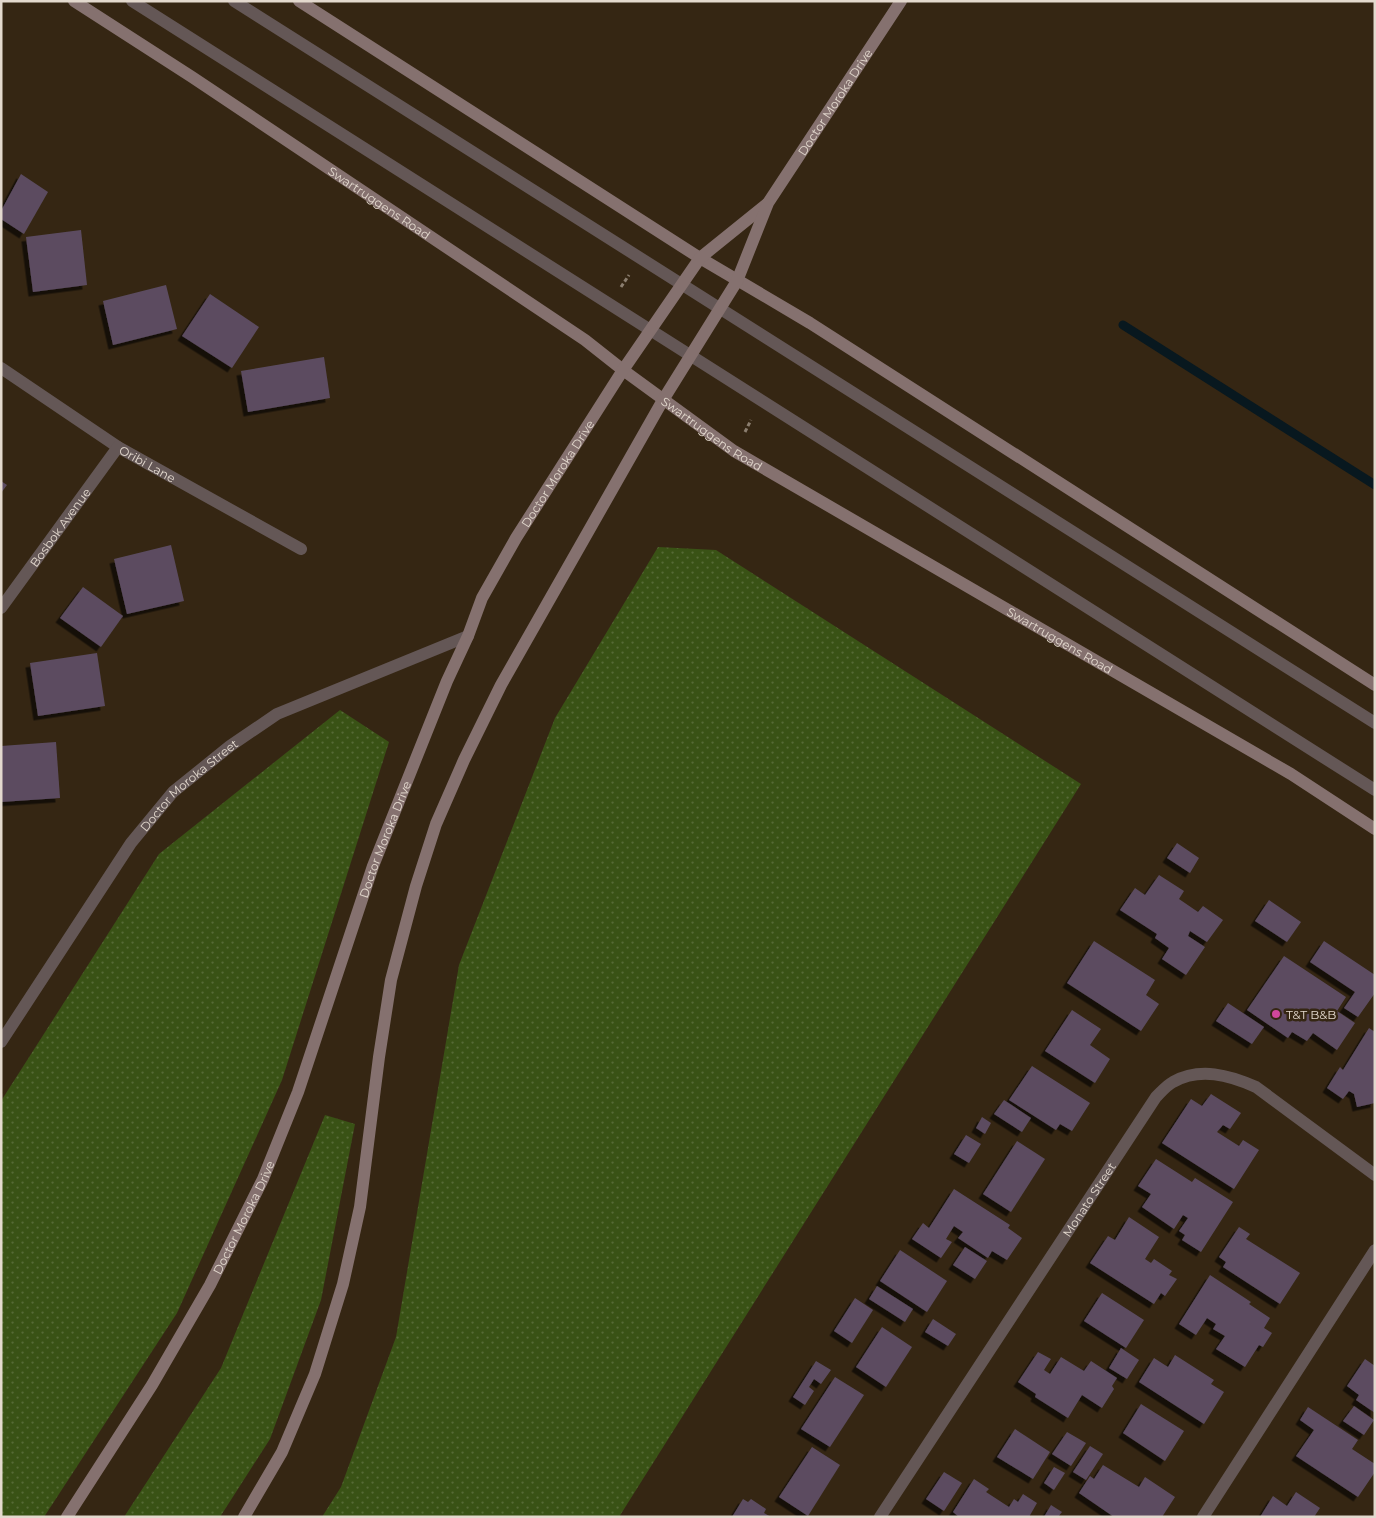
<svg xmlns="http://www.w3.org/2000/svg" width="1376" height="1518" font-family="Montserrat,sans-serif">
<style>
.grass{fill:url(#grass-dots)}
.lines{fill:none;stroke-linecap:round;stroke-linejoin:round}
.stream{stroke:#08181f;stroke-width:9}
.building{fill:#5b4c61;filter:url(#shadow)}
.path{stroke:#8b7e6f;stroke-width:3;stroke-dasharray:4 2.5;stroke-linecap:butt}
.lane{stroke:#645756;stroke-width:12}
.street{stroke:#645756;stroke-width:12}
.secondary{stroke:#85716f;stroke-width:12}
.hotel-dot{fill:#d1479c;stroke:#352613;stroke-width:2}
.labels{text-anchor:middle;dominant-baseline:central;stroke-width:5;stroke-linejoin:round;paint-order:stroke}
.street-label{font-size:12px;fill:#e3d9ce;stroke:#352613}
.poi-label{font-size:12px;fill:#e3d9ce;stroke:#352613;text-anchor:start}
</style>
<defs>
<pattern id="grass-dots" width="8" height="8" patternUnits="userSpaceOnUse" patternTransform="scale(1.25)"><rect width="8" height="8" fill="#395215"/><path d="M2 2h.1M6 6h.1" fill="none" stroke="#566a36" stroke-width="1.8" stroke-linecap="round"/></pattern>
<filter id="shadow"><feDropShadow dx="-4.5" dy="4.5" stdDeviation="0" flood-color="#0009"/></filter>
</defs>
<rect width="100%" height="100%" fill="#352613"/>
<g class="grass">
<polygon points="658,547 716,550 1081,784 619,1517 322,1517 341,1487 396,1337 459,965 555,718"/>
<polygon points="340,710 389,742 282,1080 177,1313 44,1517 1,1517 1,1101 159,854"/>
<polygon points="325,1115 355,1124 321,1300 270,1439 220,1517 124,1517 221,1368"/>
</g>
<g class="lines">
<polyline class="stream" points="1123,325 1375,485"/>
</g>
<g class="building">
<polygon points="21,174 48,192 24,234 1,219 1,211"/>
<polygon points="81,230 87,285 33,292 26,237"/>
<polygon points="166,285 177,329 113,345 103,301"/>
<polygon points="210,294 259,327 232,368 182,336"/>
<polygon points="324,357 330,398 248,412 241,371"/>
<polygon points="1,481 7,485 1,493"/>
<polygon points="171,545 184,601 127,614 114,559"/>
<polygon points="83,587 123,616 101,647 60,618"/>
<polygon points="97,653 105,706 38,716 30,663"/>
<polygon points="56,742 60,798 1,802 1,746"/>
<polygon points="1177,843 1199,858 1190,873 1167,858"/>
<polygon points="1159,875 1184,891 1179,899 1198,912 1203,906 1223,920 1207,942 1190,931 1188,936 1205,947 1186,975 1162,959 1169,948 1155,938 1157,934 1120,910 1135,888 1145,895"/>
<polygon points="1269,900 1301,922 1287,942 1255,921"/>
<polygon points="1094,941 1155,980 1146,995 1159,1004 1141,1031 1067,983"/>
<polygon points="1324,941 1375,975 1375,993 1358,1017 1344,1008 1355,992 1310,962"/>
<polygon points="1284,956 1346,997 1337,1011 1355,1023 1337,1050 1313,1033 1307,1041 1292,1032 1288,1038 1247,1010"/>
<polygon points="1228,1003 1264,1027 1252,1044 1216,1021"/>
<polygon points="1072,1010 1101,1029 1090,1045 1110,1059 1095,1083 1045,1051"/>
<polygon points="1369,1028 1375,1032 1375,1103 1357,1107 1354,1094 1349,1091 1343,1099 1327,1088 1340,1067 1343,1070"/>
<polygon points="1032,1066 1090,1103 1072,1131 1060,1124 1056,1130 1009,1100"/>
<polygon points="1211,1094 1241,1113 1230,1129 1223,1125 1217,1132 1239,1146 1243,1140 1259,1150 1234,1189 1162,1143 1191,1099 1202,1106"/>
<polygon points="1004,1100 1031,1118 1022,1132 994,1114"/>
<polygon points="982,1117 991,1123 985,1134 976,1128"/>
<polygon points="966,1135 981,1144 969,1163 954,1154"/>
<polygon points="1017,1141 1045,1159 1011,1212 983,1194"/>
<polygon points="1156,1159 1192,1182 1195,1178 1233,1202 1201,1252 1182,1240 1185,1235 1179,1231 1188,1218 1183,1215 1174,1229 1142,1207 1151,1194 1138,1186"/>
<polygon points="954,1189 1010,1225 1008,1228 1022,1238 1007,1260 992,1251 988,1258 958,1238 963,1232 954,1226 946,1239 952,1242 941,1258 912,1239 923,1223 929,1228"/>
<polygon points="1129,1217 1159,1237 1145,1259 1151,1263 1154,1259 1172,1271 1169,1275 1177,1279 1165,1296 1161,1293 1154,1304 1090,1263 1108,1236 1115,1240"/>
<polygon points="1239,1227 1250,1234 1246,1239 1300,1273 1280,1304 1223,1267 1226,1262 1219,1257"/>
<polygon points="965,1247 987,1261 975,1279 953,1265"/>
<polygon points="900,1250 947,1281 927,1312 880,1281"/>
<polygon points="1210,1275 1251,1302 1249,1304 1270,1318 1264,1328 1272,1333 1263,1347 1259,1345 1245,1367 1216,1349 1225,1336 1213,1329 1216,1324 1207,1318 1196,1335 1179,1324"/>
<polygon points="877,1286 913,1309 905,1322 869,1299"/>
<polygon points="1102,1293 1144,1320 1126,1348 1084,1321"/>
<polygon points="855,1298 873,1310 852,1343 834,1331"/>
<polygon points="933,1319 956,1334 948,1346 925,1332"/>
<polygon points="882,1327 912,1347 886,1387 856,1367"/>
<polygon points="1121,1348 1139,1360 1127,1379 1109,1368"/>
<polygon points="1038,1352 1051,1359 1044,1370 1050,1374 1061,1357 1084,1371 1091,1361 1117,1378 1112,1386 1114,1389 1102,1408 1082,1395 1068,1418 1035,1397 1036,1394 1018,1382"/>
<polygon points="1175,1355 1214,1380 1211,1384 1224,1392 1204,1424 1139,1382 1154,1358 1168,1367"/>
<polygon points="1365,1359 1375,1366 1375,1413 1356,1400 1359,1395 1347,1386"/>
<polygon points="816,1361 831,1370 821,1384 814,1379 809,1387 814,1391 805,1405 793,1397"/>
<polygon points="835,1377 864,1395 830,1447 801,1429"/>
<polygon points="1141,1404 1184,1431 1165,1461 1123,1433"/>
<polygon points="1354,1406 1374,1420 1364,1435 1343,1421"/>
<polygon points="1308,1407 1358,1440 1352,1449 1375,1464 1375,1472 1358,1497 1296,1456 1314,1430 1300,1420"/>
<polygon points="1015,1429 1050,1452 1033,1479 997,1457"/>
<polygon points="1067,1432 1086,1443 1071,1466 1052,1454"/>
<polygon points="1090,1446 1103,1454 1086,1480 1073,1472"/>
<polygon points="812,1447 840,1465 808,1516 779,1497"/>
<polygon points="1103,1465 1139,1487 1145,1477 1175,1497 1162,1517 1114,1517 1079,1493 1090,1476 1094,1479"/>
<polygon points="1054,1467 1065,1473 1054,1490 1044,1483"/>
<polygon points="944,1472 962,1483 944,1511 926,1499"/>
<polygon points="974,1479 989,1489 986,1492 1009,1507 1014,1499 1018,1502 1023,1494 1037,1503 1029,1517 959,1517 953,1512"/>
<polygon points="1296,1492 1320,1508 1314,1517 1260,1517 1273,1496 1287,1506"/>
<polygon points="743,1499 748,1502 751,1499 766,1509 764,1513 771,1517 732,1517"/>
<polygon points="1051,1505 1062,1512 1058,1517 1044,1517"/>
</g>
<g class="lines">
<g class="path">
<polyline points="621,287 629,275"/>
<polyline points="745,432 751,420"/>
</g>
<g class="lane">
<polyline points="132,1 1375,790"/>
<polyline points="234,1 1375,723"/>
</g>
<g class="street">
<path id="s1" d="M1,368l117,79 183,102"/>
<path id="s2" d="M1,608l117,-161"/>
<path id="s3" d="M1,1042l130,-199 42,-51 57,-46 47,-32 191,-78"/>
<path id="s4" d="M880,1517l276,-420c5,-5 11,-12 17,-15 27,-15 56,-7 83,5l119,88"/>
<polyline points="1203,1517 1375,1250"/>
</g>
<g class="secondary">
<path id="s5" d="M74,1l118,76 393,263 38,30 111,81 557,323 84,55"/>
<polyline points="299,1 700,258 810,323 1375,685"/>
<path id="s6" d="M67,1517l85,-132 58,-100 53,-106 35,-87 75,-226 74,-185 21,-45 14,-38 34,-60 107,-168 77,-112 67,-54"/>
<path id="s7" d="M244,1517l38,-65 33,-78 28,-90 17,-77 19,-150 12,-77 25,-94 20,-62 28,-64 37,-75 162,-285 74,-119 31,-78 133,-202"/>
</g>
</g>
<circle class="hotel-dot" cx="1276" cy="1014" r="5"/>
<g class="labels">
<g class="street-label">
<text stroke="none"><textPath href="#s7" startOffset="1551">Doctor Moroka Drive</textPath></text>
<text stroke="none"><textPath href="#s5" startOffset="366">Swartruggens Road</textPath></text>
<text stroke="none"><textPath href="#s5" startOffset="771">Swartruggens Road</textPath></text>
<text stroke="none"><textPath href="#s1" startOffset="175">Oribi Lane</textPath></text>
<text stroke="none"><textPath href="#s6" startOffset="1158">Doctor Moroka Drive</textPath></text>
<text stroke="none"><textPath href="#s2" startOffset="100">Bosbok Avenue</textPath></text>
<text stroke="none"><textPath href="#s5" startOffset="1176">Swartruggens Road</textPath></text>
<text stroke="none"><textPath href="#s3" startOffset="320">Doctor Moroka Street</textPath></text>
<text stroke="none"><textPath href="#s6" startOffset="752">Doctor Moroka Drive</textPath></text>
<text stroke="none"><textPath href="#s4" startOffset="380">Monato Street</textPath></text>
<text stroke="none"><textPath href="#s6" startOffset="348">Doctor Moroka Drive</textPath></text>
</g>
<g class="poi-label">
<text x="1286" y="1014">T&amp;T B&amp;B</text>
</g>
</g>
<rect width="1376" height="1518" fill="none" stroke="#e3d9ce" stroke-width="5"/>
</svg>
